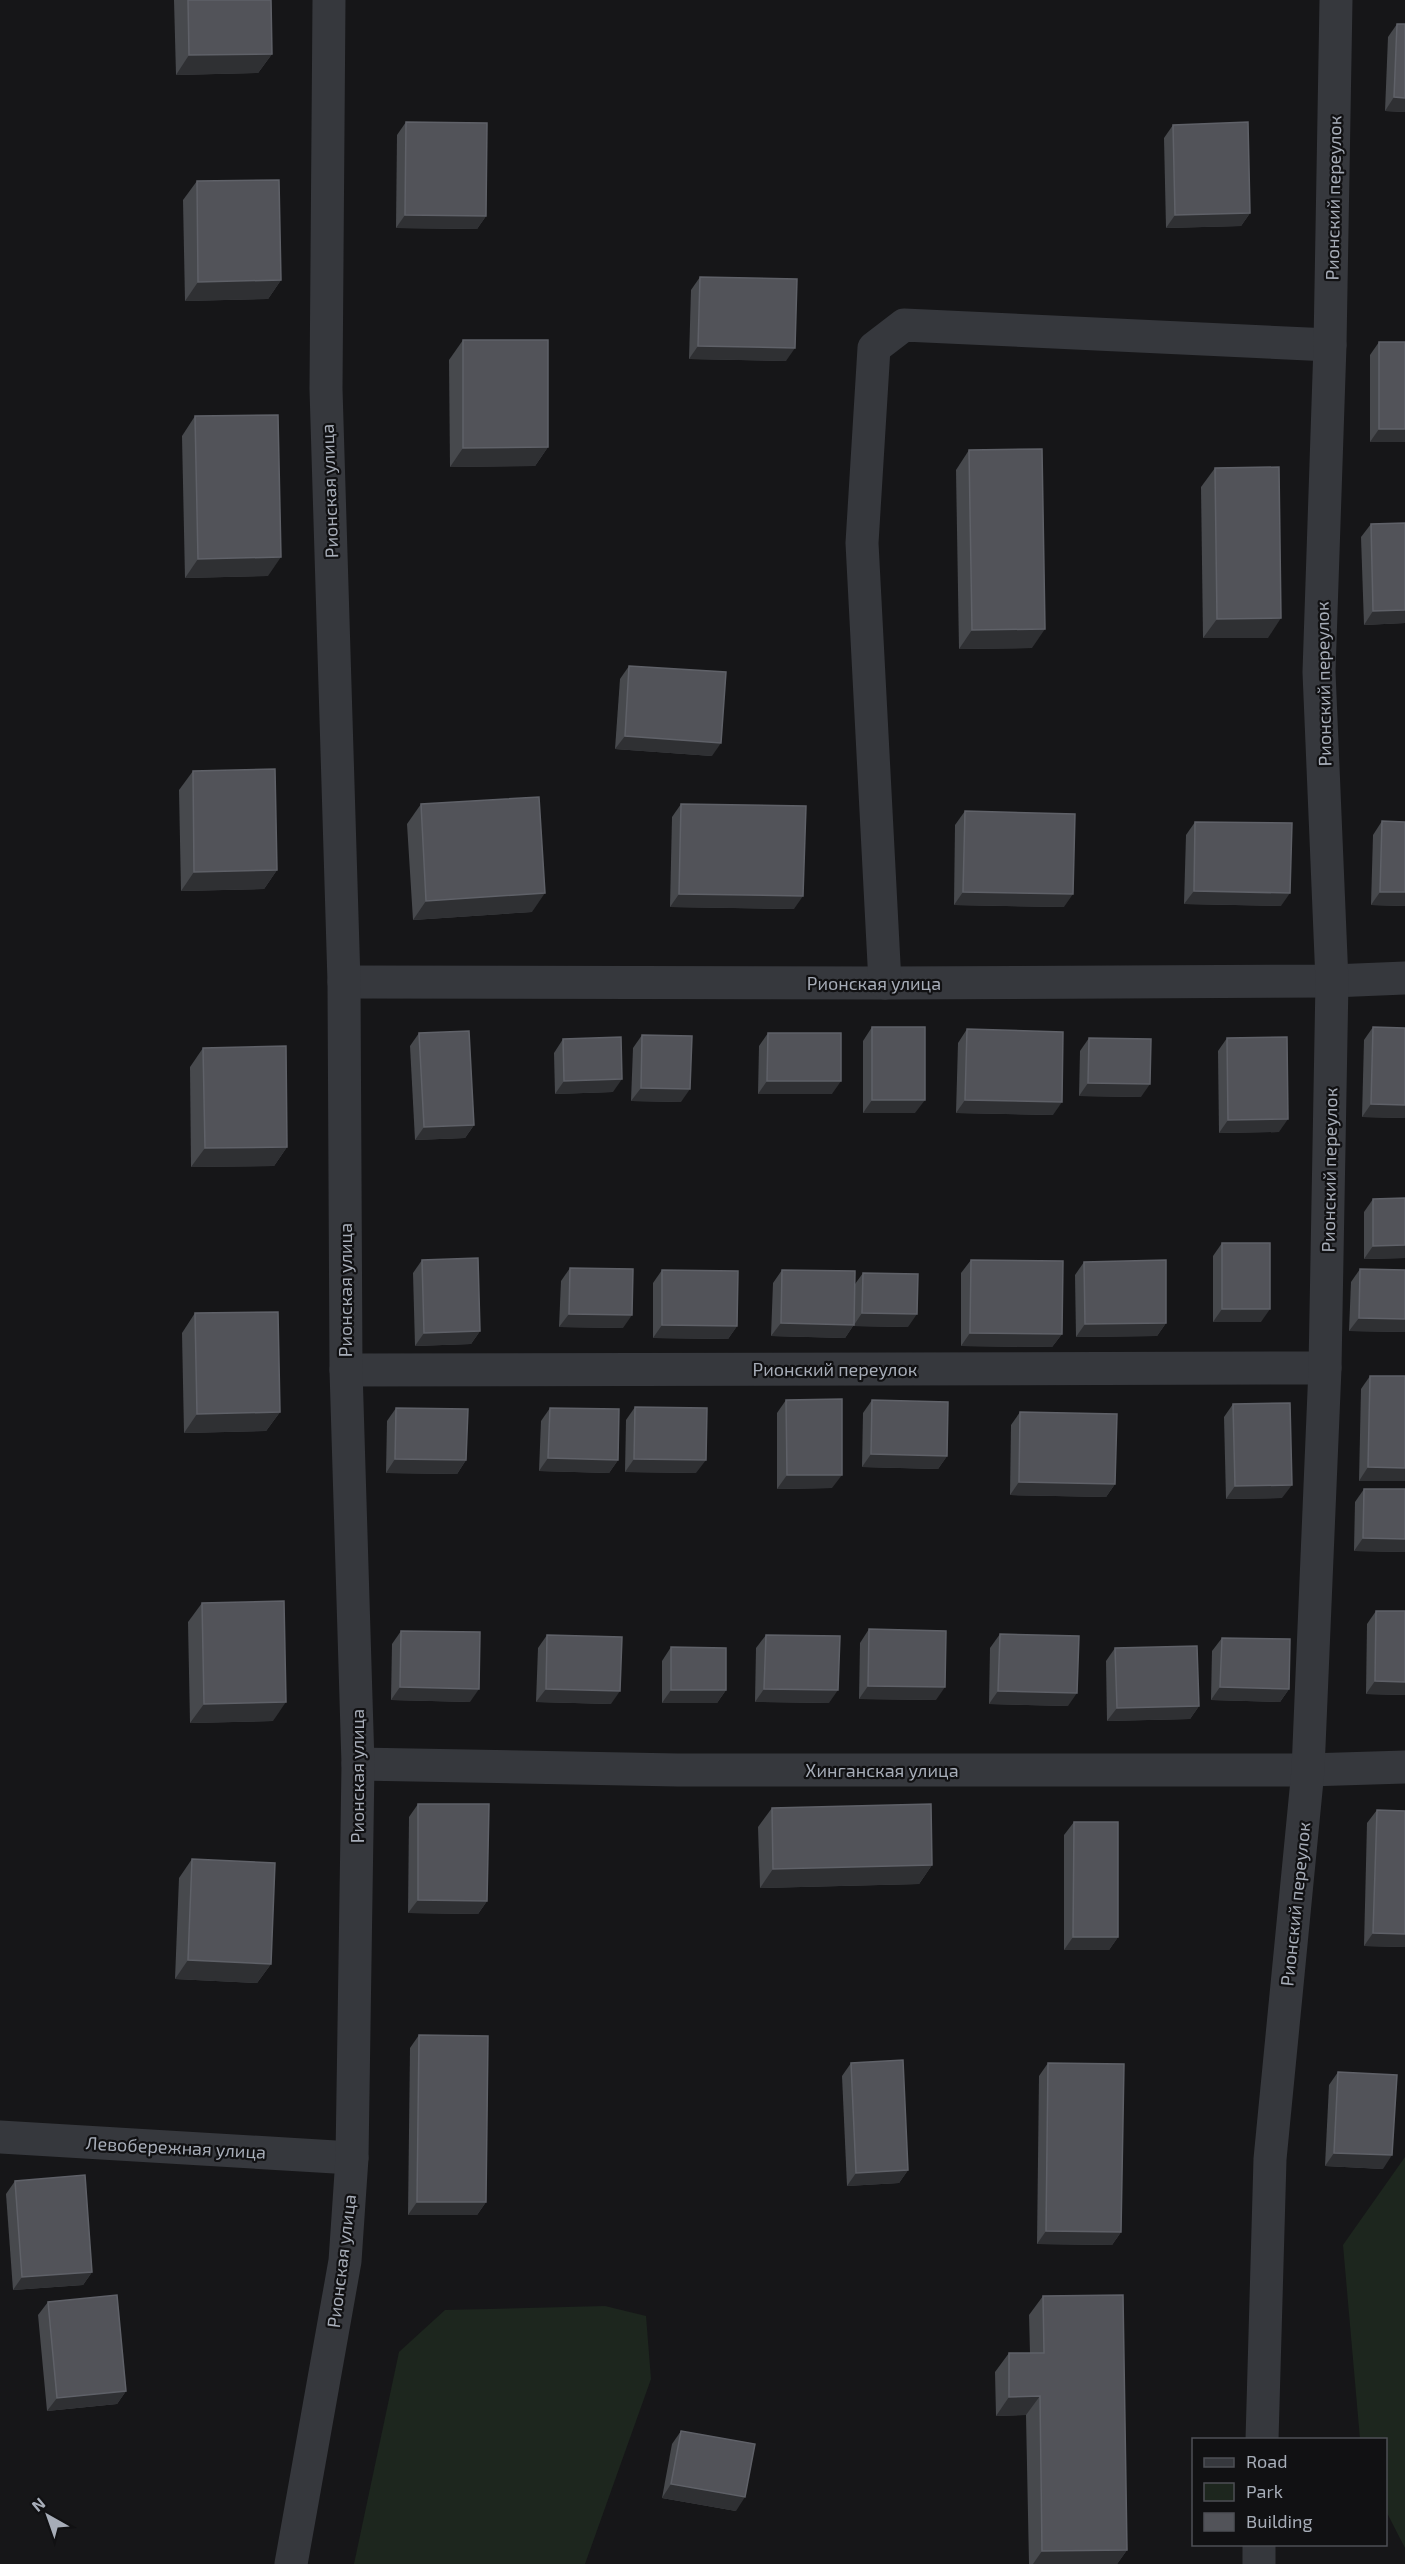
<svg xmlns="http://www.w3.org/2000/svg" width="1405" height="2564" font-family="'Exo 2',sans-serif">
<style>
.green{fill:#1d261e}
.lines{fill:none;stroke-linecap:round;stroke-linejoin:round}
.street{stroke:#36383d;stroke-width:33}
.wall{fill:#47494d}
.shaded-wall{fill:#2f3033}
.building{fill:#525359;stroke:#5f6168;stroke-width:1.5}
.labels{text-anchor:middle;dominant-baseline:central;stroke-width:4.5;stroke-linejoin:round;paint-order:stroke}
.street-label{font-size:18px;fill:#a7adb8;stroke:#111113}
</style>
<rect width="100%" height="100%" fill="#161618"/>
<g class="green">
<polygon points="1405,2157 1405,2548 1386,2511 1386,2440 1360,2439 1343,2245"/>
<polygon points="605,2306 646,2316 651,2379 585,2564 354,2564 399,2352 445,2310"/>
</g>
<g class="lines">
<g class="street">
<polyline points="344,982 885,983 1332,981 1405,978"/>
<polyline points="885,983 862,543 874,348 904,325 1330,345"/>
<polyline points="346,1370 1325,1368"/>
<polyline points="358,1764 678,1770 1308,1770 1405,1767"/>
<polyline points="0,2137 352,2158"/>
<polyline points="1262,2440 1270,2159 1308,1770 1325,1368 1332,981 1319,672 1330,345 1336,0"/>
<polyline points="291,2564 345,2261 352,2158 358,1764 346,1370 344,982 326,389 329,0"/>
<polyline points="1259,2564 1259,2544"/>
</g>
</g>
<g class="wall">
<polygon points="174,0 271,0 272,54 258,73 176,75"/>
<polygon points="1397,24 1405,112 1385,111 1388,37"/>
<polygon points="406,122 486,216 477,229 396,228 397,135"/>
<polygon points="1173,125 1250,213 1241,226 1166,228 1164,138"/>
<polygon points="197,181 281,280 268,299 185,301 183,200"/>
<polygon points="700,277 786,361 689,359 691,290"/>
<polygon points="463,340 548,447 535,466 450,467 449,360"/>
<polygon points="1379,342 1405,442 1370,442 1370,355"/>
<polygon points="195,416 268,576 185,578 182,436"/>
<polygon points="969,450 1032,648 959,649 956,470"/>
<polygon points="1215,468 1268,638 1203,638 1201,487"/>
<polygon points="1405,523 1405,623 1364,625 1361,537 1371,524"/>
<polygon points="629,666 712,756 615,749 620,679"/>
<polygon points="193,771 277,870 264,889 181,891 179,790"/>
<polygon points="421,804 532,912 413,920 407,824"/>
<polygon points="681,804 794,909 670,907 672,817"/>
<polygon points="965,811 1064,907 954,905 955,825"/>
<polygon points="1382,821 1405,822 1405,906 1371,905 1373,835"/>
<polygon points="1195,822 1281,906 1184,904 1186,835"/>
<polygon points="872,1027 915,1113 863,1113 863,1041"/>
<polygon points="1373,1027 1405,1118 1362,1117 1364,1040"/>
<polygon points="967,1029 1053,1115 956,1113 958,1043"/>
<polygon points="419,1033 474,1125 465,1138 415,1140 410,1046"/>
<polygon points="768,1033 832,1094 758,1094 759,1046"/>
<polygon points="642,1035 681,1102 631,1101 633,1048"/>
<polygon points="1089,1038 1141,1097 1079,1096 1080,1051"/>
<polygon points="1227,1038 1279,1132 1219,1133 1218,1051"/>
<polygon points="563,1039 613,1092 555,1094 554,1053"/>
<polygon points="203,1048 287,1147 274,1166 191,1167 190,1067"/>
<polygon points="1405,1198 1405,1258 1364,1259 1364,1212 1373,1199"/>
<polygon points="1222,1243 1261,1322 1213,1322 1213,1256"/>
<polygon points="422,1260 480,1331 471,1344 415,1346 413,1273"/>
<polygon points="971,1260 1062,1334 1052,1347 961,1346 961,1273"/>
<polygon points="1084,1262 1166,1323 1157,1336 1076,1337 1075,1275"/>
<polygon points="570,1268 623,1328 559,1327 561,1281"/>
<polygon points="1360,1269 1405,1270 1405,1332 1349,1331 1351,1282"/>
<polygon points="662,1270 737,1326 728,1339 653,1338 653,1283"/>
<polygon points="782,1270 855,1284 863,1273 908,1327 853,1326 845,1338 771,1336 773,1283"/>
<polygon points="195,1313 280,1412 266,1431 184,1433 182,1333"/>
<polygon points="1370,1376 1405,1376 1405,1481 1359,1481 1361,1389"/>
<polygon points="786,1400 832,1488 777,1489 777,1413"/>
<polygon points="872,1400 947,1456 938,1469 862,1467 863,1413"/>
<polygon points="1233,1404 1282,1498 1226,1499 1224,1417"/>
<polygon points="635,1407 696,1473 625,1472 626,1420"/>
<polygon points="396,1408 466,1460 457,1474 386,1473 387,1421"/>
<polygon points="550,1408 618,1460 609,1473 539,1471 541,1421"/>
<polygon points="1020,1412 1115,1484 1106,1497 1010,1495 1011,1425"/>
<polygon points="1364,1489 1405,1489 1405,1552 1354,1551 1355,1502"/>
<polygon points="202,1603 273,1721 190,1723 188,1622"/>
<polygon points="1376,1611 1405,1611 1405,1695 1366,1694 1367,1624"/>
<polygon points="869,1629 936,1700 859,1699 860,1643"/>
<polygon points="401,1631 470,1702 391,1700 392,1644"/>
<polygon points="1000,1634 1068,1706 989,1704 990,1648"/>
<polygon points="547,1635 611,1704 536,1702 538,1648"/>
<polygon points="766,1635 829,1703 755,1702 756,1648"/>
<polygon points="1222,1638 1289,1689 1280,1702 1211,1700 1212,1651"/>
<polygon points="671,1647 726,1690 717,1703 662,1703 662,1661"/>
<polygon points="1115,1648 1199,1706 1190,1719 1107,1721 1106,1661"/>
<polygon points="418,1804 487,1901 478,1914 408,1913 409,1817"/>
<polygon points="772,1808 932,1865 919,1884 760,1888 758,1827"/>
<polygon points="1377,1810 1405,1811 1405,1947 1364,1946 1367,1823"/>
<polygon points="1074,1822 1118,1937 1109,1950 1064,1950 1064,1835"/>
<polygon points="192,1859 271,1964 257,1983 175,1979 179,1878"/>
<polygon points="419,2035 486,2202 477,2215 408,2215 410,2048"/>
<polygon points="851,2063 908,2170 899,2183 847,2186 842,2076"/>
<polygon points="1048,2063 1121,2232 1112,2245 1037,2244 1039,2076"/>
<polygon points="1338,2072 1383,2169 1325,2166 1329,2085"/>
<polygon points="15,2181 92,2272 83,2285 13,2290 6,2194"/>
<polygon points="1043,2296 1127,2550 1117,2564 1029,2564 1026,2415 996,2416 995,2372 1009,2353 1030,2353 1029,2315"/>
<polygon points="48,2302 126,2391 117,2404 47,2411 38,2315"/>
<polygon points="681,2431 736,2511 662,2498 672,2444"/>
</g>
<g class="shaded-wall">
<polygon points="272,54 258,73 176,75 189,55"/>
<polygon points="1394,97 1405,98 1405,112 1385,111"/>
<polygon points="1250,213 1241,226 1166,228 1175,215"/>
<polygon points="405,215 486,216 477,229 396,228"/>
<polygon points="281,280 268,299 185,301 198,282"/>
<polygon points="698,346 795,348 786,361 689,359"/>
<polygon points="1379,429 1405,429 1405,442 1370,442"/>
<polygon points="548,447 535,466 450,467 463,448"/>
<polygon points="281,557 268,576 185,578 198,559"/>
<polygon points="1405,610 1405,623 1364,625 1373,611"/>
<polygon points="1281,618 1268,638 1203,638 1217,619"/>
<polygon points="1045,629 1032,648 959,649 972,630"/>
<polygon points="625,736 721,743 712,756 615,749"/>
<polygon points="277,870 264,889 181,891 194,872"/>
<polygon points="1194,891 1290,893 1281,906 1184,904"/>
<polygon points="963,892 1073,894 1064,907 954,905"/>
<polygon points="1380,892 1405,892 1405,906 1371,905"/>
<polygon points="545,893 532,912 413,920 426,901"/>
<polygon points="679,894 803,896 794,909 670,907"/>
<polygon points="622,1079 613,1092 555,1094 564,1081"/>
<polygon points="767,1081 841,1081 832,1094 758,1094"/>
<polygon points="1088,1083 1150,1084 1141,1097 1079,1096"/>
<polygon points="641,1088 690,1089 681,1102 631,1101"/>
<polygon points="872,1100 925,1100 915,1113 863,1113"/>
<polygon points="965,1100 1062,1102 1053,1115 956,1113"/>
<polygon points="1371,1104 1405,1105 1405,1118 1362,1117"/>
<polygon points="1288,1119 1279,1132 1219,1133 1228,1120"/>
<polygon points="474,1125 465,1138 415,1140 424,1127"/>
<polygon points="287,1147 274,1166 191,1167 205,1148"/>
<polygon points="1405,1245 1405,1258 1364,1259 1373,1246"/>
<polygon points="1222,1309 1270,1309 1261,1322 1213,1322"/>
<polygon points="862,1313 917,1314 908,1327 853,1326 845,1338 771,1336 781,1323 854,1325"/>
<polygon points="569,1314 632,1315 623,1328 559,1327"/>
<polygon points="1359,1318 1405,1319 1405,1332 1349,1331"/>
<polygon points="1166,1323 1157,1336 1076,1337 1085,1324"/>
<polygon points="662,1325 737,1326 728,1339 653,1338"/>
<polygon points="480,1331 471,1344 415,1346 424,1333"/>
<polygon points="970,1333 1062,1334 1052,1347 961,1346"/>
<polygon points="280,1412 266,1431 184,1433 197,1414"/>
<polygon points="871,1454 947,1456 938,1469 862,1467"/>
<polygon points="548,1458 618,1460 609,1473 539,1471"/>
<polygon points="395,1459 466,1460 457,1474 386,1473"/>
<polygon points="634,1459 706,1460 696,1473 625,1472"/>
<polygon points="1368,1467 1405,1468 1405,1481 1359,1481"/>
<polygon points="787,1475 842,1475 832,1488 777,1489"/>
<polygon points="1019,1482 1115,1484 1106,1497 1010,1495"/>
<polygon points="1292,1485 1282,1498 1226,1499 1235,1486"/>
<polygon points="1363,1538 1405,1539 1405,1552 1354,1551"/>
<polygon points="1375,1681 1405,1682 1405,1695 1366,1694"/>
<polygon points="868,1686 945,1687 936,1700 859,1699"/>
<polygon points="400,1687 479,1689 470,1702 391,1700"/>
<polygon points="1220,1687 1289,1689 1280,1702 1211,1700"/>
<polygon points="546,1689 620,1691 611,1704 536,1702"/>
<polygon points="764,1689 838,1690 829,1703 755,1702"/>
<polygon points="671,1690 726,1690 717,1703 662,1703"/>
<polygon points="998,1691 1077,1693 1068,1706 989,1704"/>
<polygon points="286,1702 273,1721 190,1723 204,1704"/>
<polygon points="1199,1706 1190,1719 1107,1721 1117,1708"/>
<polygon points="932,1865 919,1884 760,1888 773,1869"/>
<polygon points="418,1900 487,1901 478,1914 408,1913"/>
<polygon points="1373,1933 1405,1934 1405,1947 1364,1946"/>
<polygon points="1073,1937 1118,1937 1109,1950 1064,1950"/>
<polygon points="188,1960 271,1964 257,1983 175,1979"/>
<polygon points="1334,2153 1392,2155 1383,2169 1325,2166"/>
<polygon points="908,2170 899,2183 847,2186 856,2173"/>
<polygon points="417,2202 486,2202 477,2215 408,2215"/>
<polygon points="1046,2231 1121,2232 1112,2245 1037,2244"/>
<polygon points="92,2272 83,2285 13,2290 22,2277"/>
<polygon points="126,2391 117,2404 47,2411 57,2398"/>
<polygon points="1040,2396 1026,2415 996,2416 1009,2397"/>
<polygon points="671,2484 745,2497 736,2511 662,2498"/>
<polygon points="1127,2550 1117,2564 1033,2564 1042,2551"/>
</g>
<g class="building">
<polygon points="188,0 271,0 272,54 189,55"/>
<polygon points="1397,24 1405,24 1405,98 1394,97"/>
<polygon points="406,122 487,123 486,216 405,215"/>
<polygon points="1248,122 1250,213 1175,215 1173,125"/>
<polygon points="279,180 281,280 198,282 197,181"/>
<polygon points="700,277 797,279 795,348 698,346"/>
<polygon points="463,340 548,340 548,447 463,448"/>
<rect x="1379" y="342" width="26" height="87"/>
<polygon points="278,415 281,557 198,559 195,416"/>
<polygon points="1042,449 1045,629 972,630 969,450"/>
<polygon points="1279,467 1281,618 1217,619 1215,468"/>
<polygon points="1405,523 1405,610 1373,611 1371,524"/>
<polygon points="629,666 726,672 721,743 625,736"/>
<polygon points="275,769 277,870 194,872 193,771"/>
<polygon points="539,797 545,893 426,901 421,804"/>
<polygon points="681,804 806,806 803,896 679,894"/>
<polygon points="965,811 1075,814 1073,894 963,892"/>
<polygon points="1382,821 1405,822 1405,892 1380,892"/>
<polygon points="1195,822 1292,823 1290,893 1194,891"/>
<rect x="872" y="1027" width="53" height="73"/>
<polygon points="1373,1027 1405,1028 1405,1105 1371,1104"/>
<polygon points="967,1029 1063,1032 1062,1102 965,1100"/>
<polygon points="469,1031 474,1125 424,1127 419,1033"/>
<polygon points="768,1033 841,1033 841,1081 767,1081"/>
<polygon points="642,1035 692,1036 690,1089 641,1088"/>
<polygon points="621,1037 622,1079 564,1081 563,1039"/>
<polygon points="1287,1037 1288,1119 1228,1120 1227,1038"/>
<polygon points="1089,1038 1151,1039 1150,1084 1088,1083"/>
<polygon points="286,1046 287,1147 205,1148 203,1048"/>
<polygon points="1405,1198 1405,1245 1373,1246 1373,1199"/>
<rect x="1222" y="1243" width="48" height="66"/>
<polygon points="478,1258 480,1331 424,1333 422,1260"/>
<polygon points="971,1260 1063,1261 1062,1334 970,1333"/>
<polygon points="1166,1260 1166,1323 1085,1324 1084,1262"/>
<polygon points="570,1268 633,1269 632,1315 569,1314"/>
<polygon points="1360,1269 1405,1270 1405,1319 1359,1318"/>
<polygon points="662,1270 738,1271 737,1326 662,1325"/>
<polygon points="782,1270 855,1271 854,1325 781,1323"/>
<polygon points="863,1273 918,1274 917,1314 862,1313"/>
<polygon points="278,1312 280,1412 197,1414 195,1313"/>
<polygon points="1370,1376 1405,1376 1405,1468 1368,1467"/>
<polygon points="842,1399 842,1475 787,1475 786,1400"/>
<polygon points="872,1400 948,1402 947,1456 871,1454"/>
<polygon points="1290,1403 1292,1485 1235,1486 1233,1404"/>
<polygon points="635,1407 707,1408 706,1460 634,1459"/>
<polygon points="396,1408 468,1409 466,1460 395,1459"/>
<polygon points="550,1408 619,1409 618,1460 548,1458"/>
<polygon points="1020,1412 1117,1414 1115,1484 1019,1482"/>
<polygon points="1364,1489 1405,1489 1405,1539 1363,1538"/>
<polygon points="284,1601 286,1702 204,1704 202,1603"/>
<polygon points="1376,1611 1405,1611 1405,1682 1375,1681"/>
<polygon points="869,1629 946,1631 945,1687 868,1686"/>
<polygon points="401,1631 480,1632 479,1689 400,1687"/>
<polygon points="1000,1634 1079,1636 1077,1693 998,1691"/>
<polygon points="547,1635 622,1637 620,1691 546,1689"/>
<polygon points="766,1635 840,1636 838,1690 764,1689"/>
<polygon points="1222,1638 1290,1639 1289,1689 1220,1687"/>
<polygon points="1197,1646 1199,1706 1117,1708 1115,1648"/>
<polygon points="671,1647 726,1648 726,1690 671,1690"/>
<polygon points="418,1804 489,1804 487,1901 418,1900"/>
<polygon points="931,1804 932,1865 773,1869 772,1808"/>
<polygon points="1377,1810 1405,1811 1405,1934 1373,1933"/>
<polygon points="1074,1822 1118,1822 1118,1937 1073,1937"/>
<polygon points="192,1859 275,1863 271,1964 188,1960"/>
<polygon points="419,2035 488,2036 486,2202 417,2202"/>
<polygon points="903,2060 908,2170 856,2173 851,2063"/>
<polygon points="1048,2063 1124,2064 1121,2232 1046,2231"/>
<polygon points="1338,2072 1397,2075 1392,2155 1334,2153"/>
<polygon points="85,2175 92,2272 22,2277 15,2181"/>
<polygon points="117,2295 126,2391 57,2398 48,2302"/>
<polygon points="1123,2295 1127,2550 1042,2551 1040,2396 1009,2397 1009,2353 1044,2353 1043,2296"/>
<polygon points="681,2431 755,2444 745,2497 671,2484"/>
</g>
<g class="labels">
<g class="street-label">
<text transform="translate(1333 198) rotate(-89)">Рионский переулок</text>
<text transform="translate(329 491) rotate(-92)">Рионская улица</text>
<text transform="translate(1323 684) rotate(-91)">Рионский переулок</text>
<text x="874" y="983">Рионская улица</text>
<text transform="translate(1329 1170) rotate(-89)">Рионский переулок</text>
<text transform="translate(345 1290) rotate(-90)">Рионская улица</text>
<text x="835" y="1369">Рионский переулок</text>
<text x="882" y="1770">Хинганская улица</text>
<text transform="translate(357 1776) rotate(-90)">Рионская улица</text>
<text transform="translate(1295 1904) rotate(-84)">Рионский переулок</text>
<text transform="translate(176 2147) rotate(3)">Левобережная улица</text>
<text transform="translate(341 2261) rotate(-83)">Рионская улица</text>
</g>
</g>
<rect x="1192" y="2438" width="195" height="108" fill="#111113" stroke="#4d4f55" stroke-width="1.5"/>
<rect x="1204" y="2458" width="30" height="9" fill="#36383d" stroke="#4d4f55" stroke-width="1.5"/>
<text x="1246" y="2468" font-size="18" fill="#a7adb8">Road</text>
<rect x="1204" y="2483" width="30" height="18" fill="#1d261e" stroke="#4d4f55" stroke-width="1.5"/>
<text x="1246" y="2498" font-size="18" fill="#a7adb8">Park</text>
<rect x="1204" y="2513" width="30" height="18" fill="#525359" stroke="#4d4f55" stroke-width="1.5"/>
<text x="1246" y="2528" font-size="18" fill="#a7adb8">Building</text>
<g transform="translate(48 2516) rotate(320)" stroke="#111113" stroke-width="4.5" paint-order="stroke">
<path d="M0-4.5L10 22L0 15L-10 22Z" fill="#a7adb8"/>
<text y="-9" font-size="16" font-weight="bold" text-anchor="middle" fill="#a7adb8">N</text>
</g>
</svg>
